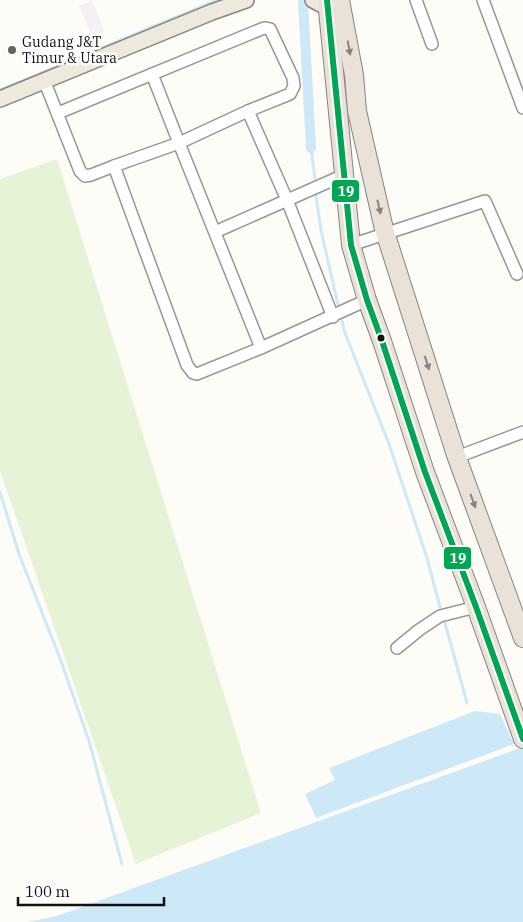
<svg xmlns="http://www.w3.org/2000/svg" width="523" height="922" font-family="'IBM Plex Serif',serif">
<style>
.industrial{fill:#f5f0f3}
.green{fill:#e7f3d7}
.water{fill:#cde8f7}
.lines{fill:none;stroke-linecap:round;stroke-linejoin:round}
.stream{stroke:#cde8f7;stroke-width:3}
.canal{stroke:#cde8f7;stroke-width:10}
.minor-casing{stroke:#979795;stroke-width:14}
.major-casing{stroke:#858482;stroke-width:18}
.highway-casing{stroke:#858482;stroke-width:20}
.minor{stroke:#fffffe;stroke-width:11}
.major{stroke:#ede9dc;stroke-width:15}
.highway{stroke:#eae1d8;stroke-width:18}
.bus-1-casing{stroke:#fff;stroke-width:10}
.bus-1{stroke:#00a651;stroke-width:6}
.oneway{fill:#88837e}
.poi-dot{fill:#646362;stroke:#fff;stroke-width:2}
.bus-dot{fill:#111;stroke:#fff;stroke-width:2}
.labels{text-anchor:middle;dominant-baseline:central;stroke-width:5;stroke-linejoin:round;paint-order:stroke}
.poi-label{font-size:14px;fill:#111;stroke:#fff;text-anchor:start}
.line-badge{stroke:#fff;stroke-width:2}
.badge-label{font-size:14px;text-anchor:middle;font-weight:bold;fill:#fff}
</style>
<rect width="100%" height="100%" fill="#fdfcf7"/>
<polygon class="industrial" points="92,1 105,32 92,37 79,6"/>
<polygon class="green" points="57,159 261,813 136,864 0,471 0,179"/>
<g class="water">
<polygon points="475,711 500,714 514,744 316,818 305,794 335,780 329,768"/>
<polygon points="523,747 523,922 28,922 57,916"/>
</g>
<g class="lines">
<g class="stream">
<polyline points="0,90 217,0"/>
<polyline points="311,148 315,179"/>
<polyline points="316,196 321,230 338,305"/>
<polyline points="342,321 345,333 389,444 427,558 440,607"/>
<polyline points="0,492 19,554 61,661 89,741 122,864"/>
<polyline points="445,623 467,703"/>
</g>
<polyline class="canal" points="303,2 311,148"/>
<g class="minor-casing">
<g id="minor">
<polyline points="416,0 432,44"/>
<polyline points="483,0 523,108"/>
<polyline points="44,80 80,171 85,176 91,175 114,166 179,143 152,74"/>
<polyline points="248,111 287,200 333,317"/>
<polyline points="58,113 264,28 270,29 293,78 294,86 290,94 248,111 179,143 261,348 367,300"/>
<polyline points="114,166 187,365 193,373 197,374 261,348"/>
<polyline points="215,232 344,175"/>
<polyline points="351,245 485,201 517,274"/>
<polyline points="457,457 523,432"/>
<polyline points="397,648 419,630 440,616 476,607"/>
</g>
</g>
<g class="major-casing">
<g id="major">
<polyline points="313,0 328,8"/>
<polyline points="0,99 212,12 246,0"/>
</g>
</g>
<g class="highway-casing">
<g id="highway">
<polyline points="327,0 351,245 367,300 382,341 425,472 476,607 523,739"/>
<polyline points="340,0 354,75 357,111 384,229 456,455 523,638"/>
</g>
</g>
<use href="#minor" class="minor"/>
<use href="#major" class="major"/>
<use href="#highway" class="highway"/>
<g class="bus-1-casing">
<polyline id="bus-1" points="327,0 351,245 367,300 382,341 425,472 476,607 523,739"/>
</g>
<use href="#bus-1" class="bus-1"/>
</g>
<defs><path id="oneway-solid" d="M-6-.8H1V-3.2L6.5 0L1 3.2V.8H-6Z" transform="scale(1.25)"/></defs>
<g class="oneway">
<use href="#oneway-solid" transform="translate(349 48) rotate(80)"/>
<use href="#oneway-solid" transform="translate(379 207) rotate(77)"/>
<use href="#oneway-solid" transform="translate(427 363) rotate(72)"/>
<use href="#oneway-solid" transform="translate(473 501) rotate(70)"/>
</g>
<circle class="poi-dot" cx="12" cy="50" r="5"/>
<circle class="bus-dot" cx="381" cy="338" r="4.5"/>
<g class="labels">
<g class="poi-label">
<text x="22" y="42">Gudang J&amp;T<tspan x="22" dy="16">Timur &amp; Utara</tspan></text>
</g>
</g>
<g class="line-badge">
<rect x="331" y="179" width="29" height="24" rx="5" fill="#00a651"/>
<rect x="443" y="546" width="29" height="24" rx="5" fill="#00a651"/>
</g>
<g class="badge-label">
<text x="346" y="196">19</text>
<text x="458" y="563">19</text>
</g>
<path d="M18 897v8h146v-8" fill="none" stroke="#111111" stroke-width="2.5"/>
<text x="25" y="897" font-size="15" fill="#111111" stroke="#ffffff" stroke-width="4" paint-order="stroke">100 m</text>
</svg>
